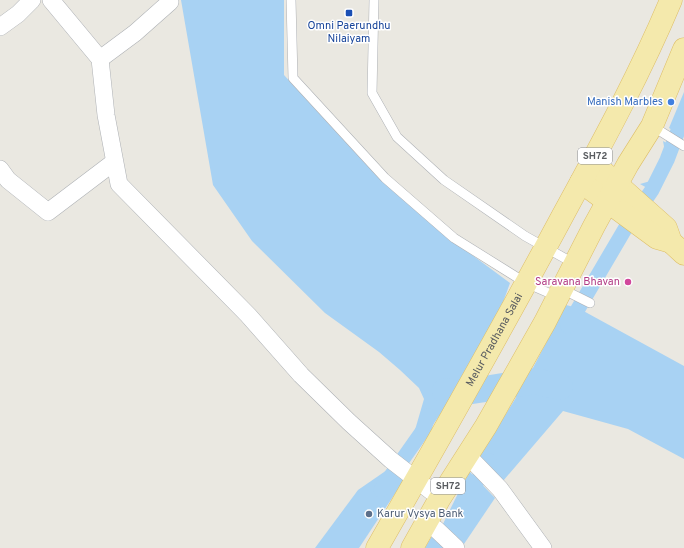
<svg xmlns="http://www.w3.org/2000/svg" width="684" height="548" font-family="Overpass,sans-serif">
<style>
.water{fill:#a8d2f3}
.lines{fill:none;stroke-linecap:round;stroke-linejoin:round}
.canal{stroke:#a8d2f3;stroke-width:15}
.river{stroke:#a8d2f3;stroke-width:26}
.lane-casing{stroke:#aeb1b5;stroke-width:10}
.street-casing{stroke:#aeb1b5;stroke-width:18}
.primary-casing{stroke:#debe66;stroke-width:23}
.lane{stroke:#fff;stroke-width:9}
.street{stroke:#fff;stroke-width:17}
.primary{stroke:#f4e9ac;stroke-width:22}
.transit-dot{fill:#1a4fb4;stroke:#fff;stroke-width:1.5}
.shop-dot{fill:#3f7fe0;stroke:#fff;stroke-width:1.5}
.hotel-dot{fill:#d1479c;stroke:#fff;stroke-width:1.5}
.service-dot{fill:#5c6f8a;stroke:#fff;stroke-width:1.5}
.labels{text-anchor:middle;dominant-baseline:central;stroke-width:3;stroke-linejoin:round;paint-order:stroke}
.shield{fill:#fff;stroke:#8b8d90;stroke-width:1}
.shield-label{font-size:10px;font-weight:bold;fill:#595c60}
.transit-label{font-size:11px;fill:#164399;stroke:#fff}
.shop-label{font-size:11px;fill:#366cbe;stroke:#fff;text-anchor:end}
.hotel-label{font-size:11px;fill:#b23c85;stroke:#fff;text-anchor:end}
.street-label{font-size:11px;fill:#595c60;stroke:#fff}
.service-label{font-size:11px;fill:#4e5e75;stroke:#fff;text-anchor:start}
</style>
<rect width="100%" height="100%" fill="#eae8e1"/>
<g class="water">
<polygon points="181,0 284,0 284,75 377,176 464,249 510,283 501,308 450,400 426,435 421,434 415,430 424,399 419,388 400,370 379,352 325,313 252,241 213,185"/>
<polygon points="684,92 684,134 677,133 669,128"/>
<polygon points="663,141 672,146 676,152 656,193 640,184 654,180 666,157"/>
<polygon points="566,305 578,308 684,366 684,459 628,429 563,411 503,481 478,459 525,383"/>
<polygon points="387,470 404,480 359,548 315,548 358,490"/>
<polygon points="469,471 495,498 464,544 443,524"/>
<polygon points="432,536 445,548 425,548"/>
</g>
<g class="lines">
<g class="canal">
<polyline points="568,326 625,229 652,190 667,160 684,115"/>
<polyline points="381,490 424,429 428,416"/>
<polyline points="438,548 489,461"/>
</g>
<polyline class="river" points="445,391 453,394 535,381 560,387"/>
<g class="lane-casing">
<g id="lane">
<polyline points="291,0 293,78 385,178 454,238 526,283 558,297"/>
<polyline points="374,0 372,93 397,137 444,180 525,236 575,264"/>
<polyline points="652,126 684,146"/>
<polyline points="561,291 570,293 590,303"/>
</g>
</g>
<g class="street-casing">
<g id="street">
<polyline points="51,0 100,59 106,115 119,184 248,315 301,375 349,422 391,460 440,498"/>
<polyline points="0,27 18,14 32,0"/>
<polyline points="100,59 135,33 170,2"/>
<polyline points="0,169 8,180 48,212 114,162"/>
<polyline points="468,456 500,489 543,548"/>
<polyline points="426,523 436,529 456,548"/>
</g>
</g>
<g class="primary-casing">
<g id="primary">
<polyline points="592,162 666,228 671,242 684,254"/>
<polyline points="581,182 657,238 671,242"/>
<path id="s1" d="M377,548c63,-110 126,-221 186,-333 38,-70 77,-141 108,-215"/>
<polyline points="412,548 440,498 486,426 545,322 594,226 628,164 652,126 684,49"/>
</g>
</g>
<use href="#lane" class="lane"/>
<use href="#street" class="street"/>
<use href="#primary" class="primary"/>
</g>
<rect class="transit-dot" x="345" y="9" width="8" height="8" rx="2"/>
<circle class="shop-dot" cx="671" cy="102" r="4"/>
<circle class="hotel-dot" cx="628" cy="282" r="4"/>
<circle class="service-dot" cx="369" cy="514" r="4"/>
<g class="labels">
<g class="shield">
<rect x="578" y="148" width="34" height="16" rx="3"/>
<rect x="431" y="478" width="34" height="16" rx="3"/>
</g>
<g class="shield-label">
<text x="595" y="156">SH72</text>
<text x="448" y="486">SH72</text>
</g>
<g class="transit-label">
<text x="349" y="26">Omni Paerundhu<tspan x="349" dy="13">Nilaiyam</tspan></text>
</g>
<g class="shop-label">
<text x="663" y="102">Manish Marbles</text>
</g>
<g class="hotel-label">
<text x="620" y="282">Saravana Bhavan</text>
</g>
<g class="street-label">
<text stroke="none"><textPath href="#s1" startOffset="239">Melur Pradhana Salai</textPath></text>
</g>
<g class="service-label">
<text x="377" y="514">Karur Vysya Bank</text>
</g>
</g>
</svg>
